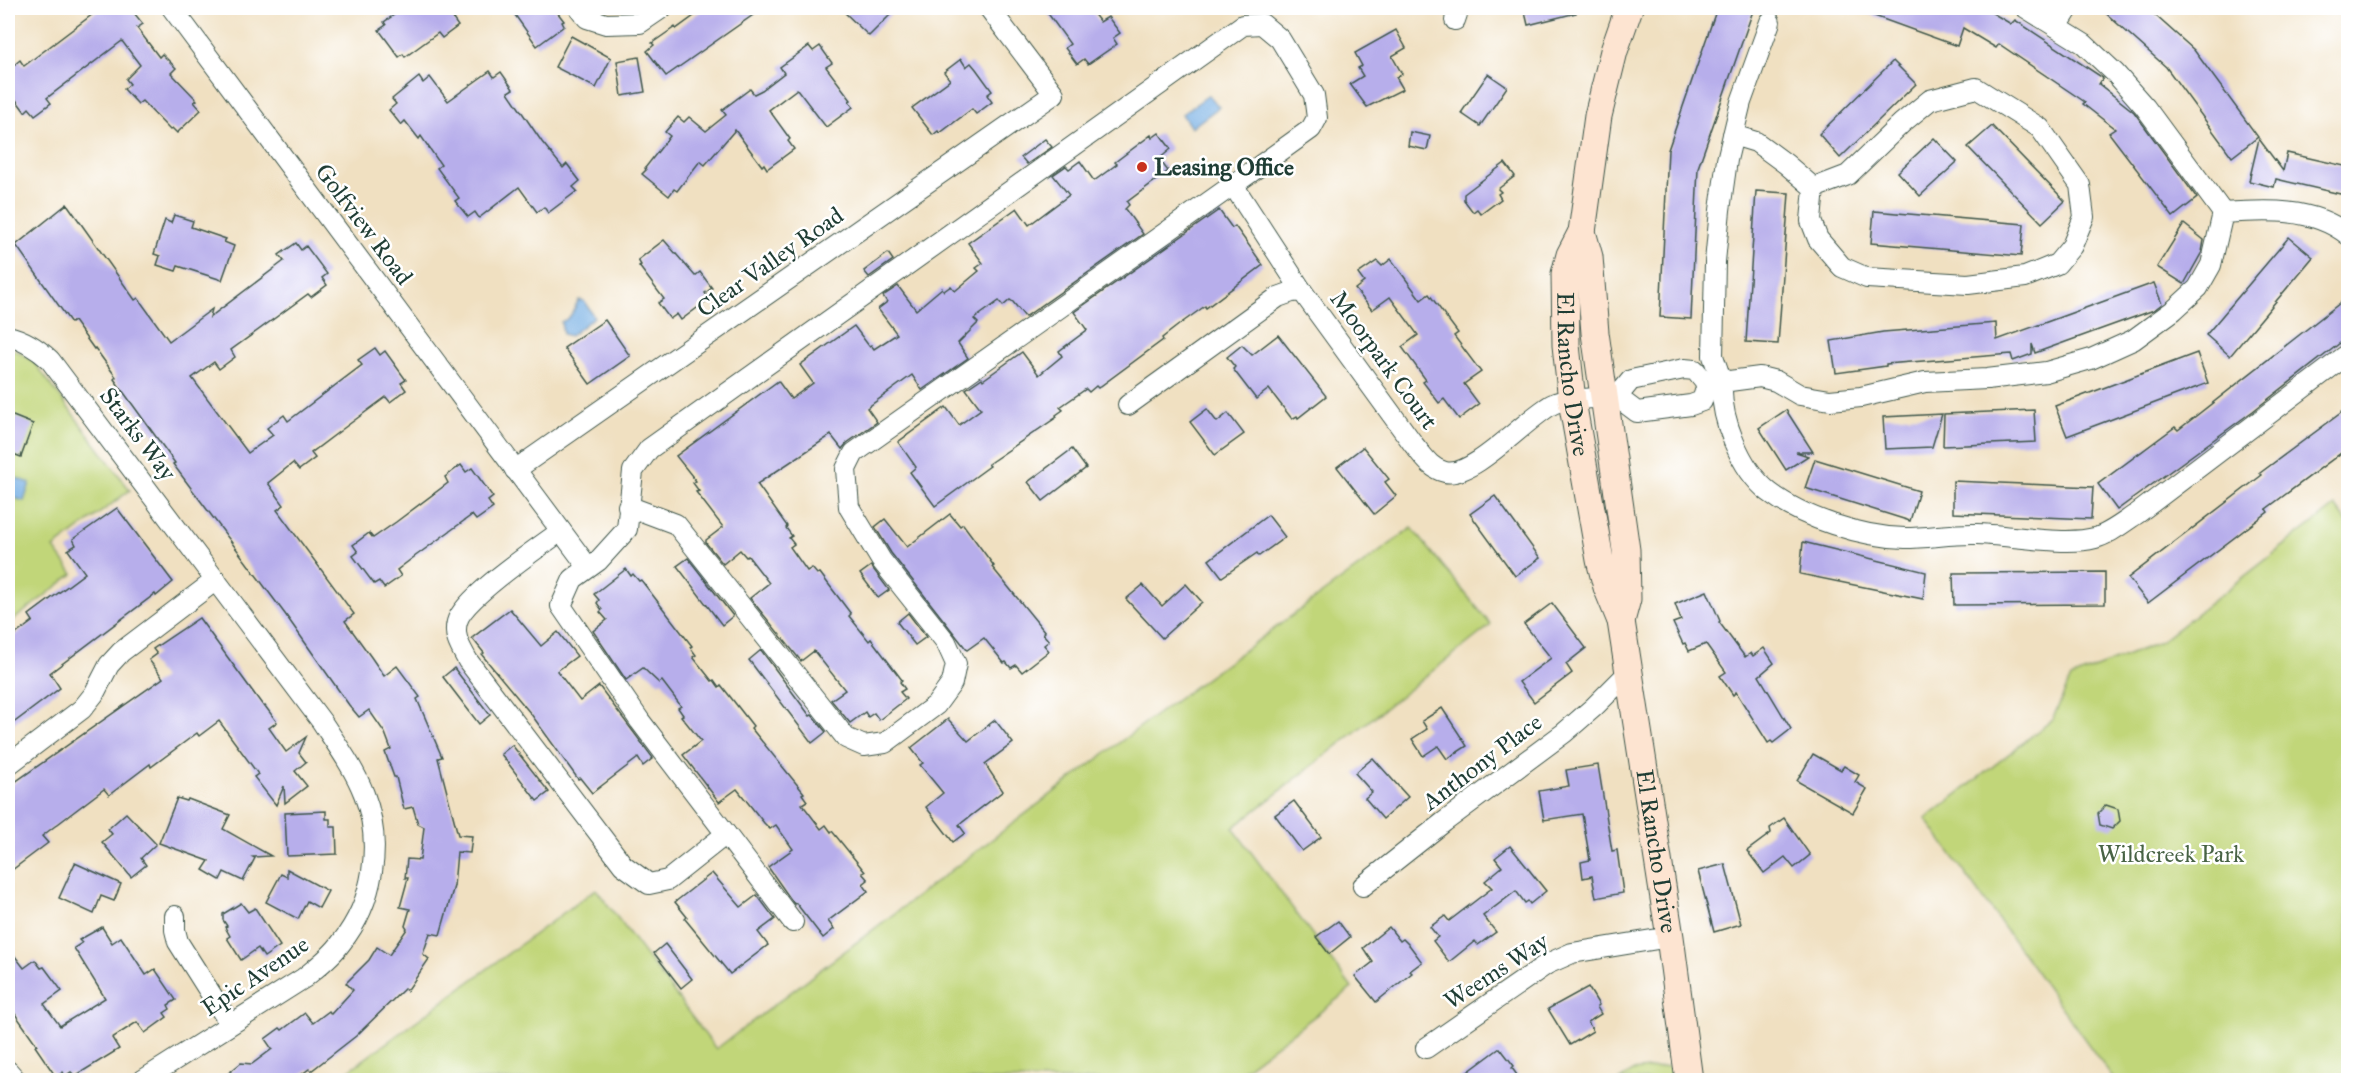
<svg xmlns="http://www.w3.org/2000/svg" width="2356" height="1088" font-family="'IM FELL Great Primer',serif">
<style>
.green{fill:#c1d679;stroke:#708a56;stroke-width:1.5}
.water{fill:#73ade3;stroke:#49758c;stroke-width:1.5}
.building{fill:#b7aeeb}
.lines{fill:none;stroke-linecap:round;stroke-linejoin:round}
.street-casing{stroke:#3e5549;stroke-width:22}
.secondary-casing{stroke:#3e5549;stroke-width:29}
.street{stroke:#fff;stroke-width:20}
.secondary{stroke:#fde4d1;stroke-width:27}
.poi-dot{fill:#c8321e;stroke:#fff;stroke-width:2}
.labels{text-anchor:middle;dominant-baseline:central;stroke-width:5;stroke-linejoin:round;paint-order:stroke}
.poi-label{font-size:24px;font-weight:bold;fill:#1f3d34;stroke:#fff;text-anchor:start}
.street-label{font-size:24px;fill:#1f3d34;stroke:#fff}
.park-label{font-size:24px;fill:#486345;stroke:#fff}
</style>
<rect width="100%" height="100%" fill="#fff"/>
<filter id="ink" filterUnits="userSpaceOnUse"><feTurbulence type="fractalNoise" baseFrequency=".0167" numOctaves="2"/><feDisplacementMap in="SourceGraphic" scale="12" xChannelSelector="R" yChannelSelector="G"/><feConvolveMatrix kernelMatrix="1 2 1 2 8 2 1 2 1" color-interpolation-filters="sRGB"/></filter>
<filter id="wash" filterUnits="userSpaceOnUse"><feTurbulence type="fractalNoise" baseFrequency=".008" numOctaves="4" result="noise"/><feDisplacementMap in="SourceGraphic" scale="24" xChannelSelector="R" yChannelSelector="G"/><feGaussianBlur stdDeviation="1.35" result="paint"/><feColorMatrix in="noise" values="0 0 0 0 0 0 0 0 0 0 0 0 0 0 0 0 0 1.4 0 .05"/><feComposite in="paint" operator="in"/></filter>
<g filter="url(#wash)">
<rect width="100%" height="100%" fill="#f0e0c1"/>
<g class="green">
<polygon points="8,348 19,352 34,362 130,490 54,548 73,574 8,624"/>
<polygon points="2335,506 2348,523 2348,1080 2114,1080 1926,819 2052,720 2071,678 2160,642"/>
<polygon points="1412,528 1491,625 1233,828 1352,988 1230,1080 336,1080 596,889 716,1049 1149,720"/>
<polygon points="1670,1066 1671,1080 1620,1080 1633,1071"/>
</g>
<g class="water">
<polygon points="1209,95 1219,107 1191,128 1182,114"/>
<path d="M579,300l5,1 10,16 -24,19 -7,-2 -2,-12c13,-5 11,-12 18,-22z"/>
<polygon points="8,475 30,483 24,501 8,496"/>
</g>
<g id="blocks">
<g class="building">
<polygon points="101,8 130,8 143,24 137,28 159,57 162,54 176,68 171,73 197,100 194,102 201,110 177,133 172,128 170,130 142,101 138,104 124,89 130,84 126,79 140,65 122,41 47,98 51,103 35,115 29,108 25,112 8,89 8,70 20,60 24,66"/>
<polygon points="404,8 470,8 453,19 458,26 442,38 438,33 405,57 403,54 399,57 379,30 386,25 384,22"/>
<polygon points="510,8 554,8 564,21 562,22 564,26 537,46"/>
<polygon points="705,8 763,8 666,76 647,51 654,45 652,43 675,27 676,29"/>
<polygon points="840,8 897,8 869,36"/>
<polygon points="1044,8 1089,8 1100,22 1108,17 1120,33 1113,38 1117,44 1088,64 1084,59 1077,64 1065,48 1070,44"/>
<polygon points="1524,8 1575,8 1576,13 1528,25"/>
<polygon points="1717,8 1754,8 1698,168 1691,319 1660,317 1668,150"/>
<polygon points="1856,8 1984,8 2011,24 2015,20 2103,78 2099,84 2134,112 2197,198 2173,217 2109,133 2115,129 2083,104 2085,102 1999,44 1996,48 1963,28 1957,46 1855,9"/>
<polygon points="2100,8 2147,8 2194,50 2258,137 2232,157 2166,67"/>
<polygon points="1396,30 1406,48 1392,56 1402,74 1396,77 1403,89 1367,107 1350,84 1363,76 1358,68 1362,66 1355,53"/>
<polygon points="571,36 611,58 596,88 555,67"/>
<polygon points="809,46 813,51 820,46 832,63 826,67 851,100 849,101 853,107 826,127 797,89 769,110 790,139 788,141 794,149 767,169 764,164 762,166 735,130 705,165 700,161 677,191 674,189 669,196 642,174 646,170 645,168 670,136 665,132 678,117 684,122 689,117 706,131 726,115 722,110 750,89 754,94 762,90 784,73 780,67"/>
<polygon points="639,57 645,92 622,96 617,61"/>
<polygon points="961,59 966,67 971,63 976,69 992,91 987,95 992,102 976,114 972,109 940,133 938,131 933,135 912,108 950,80 944,72"/>
<polygon points="1893,61 1916,84 1840,158 1819,134"/>
<polygon points="490,71 494,77 501,72 513,89 508,92 542,142 563,168 567,164 580,181 573,187 577,191 548,213 544,207 537,212 519,187 479,218 475,212 468,217 455,201 459,198 437,168 441,165 421,136 419,139 405,121 401,125 389,110 396,104 392,99 419,77 423,83 430,77 448,101"/>
<polygon points="1488,74 1507,87 1480,126 1461,113"/>
<polygon points="1992,126 2065,201 2042,223 1968,147"/>
<polygon points="1410,132 1430,136 1427,150 1408,146"/>
<polygon points="1159,133 1171,149 1159,159 1168,171 1127,202 1129,205 1125,209 1143,234 1025,317 1013,302 1010,300 1003,306 999,301 974,319 978,323 958,343 968,358 922,390 912,375 867,408 877,422 847,443 842,449 831,435 757,484 787,526 786,528 792,536 789,538 794,544 790,547 807,571 812,568 817,574 820,573 851,614 849,616 869,641 871,639 902,680 900,682 905,689 900,692 906,699 879,720 874,713 868,717 865,712 850,723 831,700 845,690 814,651 801,661 750,598 769,583 748,556 746,557 740,550 723,564 706,543 706,540 723,527 696,492 699,491 693,483 696,481 676,456 778,381 791,399 813,383 800,365 854,326 869,346 871,345 874,349 897,334 878,309 887,302 883,296 898,286 916,310 942,288 944,291 951,286 955,291 979,271 976,268 983,263 968,243 1017,208 1029,225 1069,195 1053,175 1066,166 1069,169 1080,161 1094,181 1117,164 1115,162 1151,135 1152,138"/>
<polygon points="1934,138 1957,162 1920,196 1898,172"/>
<polygon points="1045,139 1052,147 1027,164 1021,157"/>
<polygon points="2259,139 2283,171 2287,153 2349,167 2349,196 2276,179 2274,187 2249,181"/>
<polygon points="1505,163 1515,176 1498,189 1501,192 1498,194 1501,199 1481,214 1477,209 1473,212 1464,200 1464,194"/>
<polygon points="1756,191 1789,193 1778,344 1746,342"/>
<polygon points="67,204 135,300 138,298 169,341 212,309 210,317 284,261 279,255 296,243 301,250 306,246 327,274 322,278 327,285 311,297 308,294 231,350 235,357 219,369 214,362 192,378 248,453 273,435 267,428 284,415 288,421 362,365 358,360 375,348 380,355 385,351 406,380 401,383 406,390 390,402 386,397 344,428 311,453 315,458 299,470 293,463 268,483 284,505 277,510 354,614 345,621 371,657 384,676 397,666 420,697 417,699 442,757 438,758 458,835 472,836 470,853 457,852 454,886 440,935 430,933 423,954 429,959 407,991 404,989 356,1036 311,1071 309,1069 294,1080 220,1080 241,1063 252,1064 272,1049 265,1039 280,1028 282,1030 305,1013 313,1023 329,1011 331,1014 353,990 346,983 369,960 377,947 389,955 407,929 405,926 410,909 400,907 408,878 405,878 407,859 420,860 424,827 418,824 413,807 404,809 396,777 394,777 385,752 391,749 385,733 369,710 359,717 349,705 285,614 173,464 175,463 114,379 116,377 95,348 94,349 74,321 71,323 16,245"/>
<polygon points="1219,210 1232,228 1235,226 1263,265 1206,308 1205,306 1180,324 1162,338 1163,340 1098,388 1096,386 1089,392 1086,389 1060,407 1063,410 1056,415 1057,417 988,464 990,466 935,506 910,472 916,467 898,442 946,407 959,425 981,409 966,389 982,378 983,380 1022,352 1039,375 1062,356 1059,351 1087,330 1074,312"/>
<polygon points="1874,211 2024,224 2021,256 1871,243"/>
<polygon points="174,215 193,221 191,227 226,239 224,242 234,246 222,280 178,266 176,271 157,265 160,256 154,254 165,220 171,223"/>
<polygon points="2184,224 2204,240 2202,252 2184,284 2157,267"/>
<polygon points="2289,237 2313,257 2230,356 2206,335"/>
<polygon points="664,240 695,276 700,272 712,288 705,293 709,299 681,320 677,314 670,319 658,303 664,299 639,266 641,265 638,260"/>
<polygon points="888,253 893,260 869,277 864,271"/>
<polygon points="1391,259 1421,300 1429,294 1458,333 1454,336 1481,372 1464,384 1479,404 1459,419 1444,399 1439,403 1423,382 1426,380 1402,347 1418,335 1390,297 1372,310 1355,289 1364,282 1358,274 1377,261 1382,266"/>
<polygon points="2154,283 2162,304 2154,310 2035,353 2032,344 2032,354 2013,361 2011,354 1886,364 1886,366 1836,373 1831,341 1883,332 1996,323 1997,340"/>
<polygon points="2349,296 2349,336 2253,411 2117,510 2098,484 2175,427 2178,430"/>
<polygon points="605,320 630,356 590,384 564,348"/>
<polygon points="1278,335 1326,396 1298,418 1297,416 1292,419 1269,389 1256,399 1233,369 1235,367 1227,357 1242,345 1252,355"/>
<polygon points="2197,353 2208,383 2067,436 2055,406"/>
<polygon points="2349,407 2349,447 2266,509 2268,512 2148,603 2128,578 2262,475 2260,473"/>
<polygon points="1207,409 1217,422 1228,413 1244,434 1215,455 1190,422"/>
<polygon points="1786,410 1813,452 1796,452 1808,456 1786,470 1759,428"/>
<polygon points="2034,410 2036,442 1943,446 1944,414"/>
<polygon points="8,414 33,424 21,457 8,452"/>
<polygon points="1942,414 1932,447 1885,449 1883,417"/>
<polygon points="1363,447 1389,479 1385,482 1396,496 1374,514 1337,467"/>
<polygon points="1072,449 1086,468 1043,501 1028,482"/>
<polygon points="1815,459 1919,491 1910,521 1805,488"/>
<polygon points="461,465 466,472 472,468 493,497 488,501 493,508 476,520 472,515 410,560 397,570 401,576 384,588 379,581 374,584 353,556 358,552 353,545 369,533 373,538 396,522 448,483 445,477"/>
<polygon points="1953,481 2093,487 2091,519 1953,513"/>
<polygon points="1495,496 1540,558 1515,576 1470,514"/>
<polygon points="117,508 173,582 156,596 155,594 50,673 60,688 8,727 8,640 33,621 29,615 85,573 68,550 76,545 73,539"/>
<polygon points="950,514 960,526 963,524 994,566 992,567 1045,632 1043,634 1049,641 1044,645 1049,651 1022,672 1016,665 1011,668 1006,662 1004,663 984,638 967,650 891,553 875,527 885,519 907,547"/>
<polygon points="1268,515 1285,537 1259,556 1257,553 1222,577 1209,560"/>
<polygon points="1803,542 1926,572 1923,599 1800,574"/>
<polygon points="688,558 733,616 722,625 677,566"/>
<polygon points="871,566 889,590 878,598 860,574"/>
<polygon points="626,569 631,576 633,574 639,581 641,580 692,646 690,647 696,655 693,657 712,681 714,680 719,687 721,685 753,726 751,728 804,793 802,794 807,801 802,804 821,829 826,825 831,832 832,831 865,872 862,873 868,880 863,884 868,891 828,921 834,929 823,938 796,903 794,904 768,867 793,849 776,825 770,829 764,823 737,789 719,802 683,755 701,741 681,716 683,715 678,708 681,706 662,681 659,683 643,668 626,680 593,631 607,620 600,612 602,610 597,603 599,600 594,594"/>
<polygon points="2105,572 2105,604 1954,605 1953,573"/>
<polygon points="1186,584 1202,602 1162,638 1126,599 1143,585 1162,606"/>
<polygon points="1707,591 1720,621 1719,622 1745,657 1751,653 1753,656 1764,648 1774,663 1759,676 1791,729 1773,743 1771,741 1768,743 1736,692 1733,695 1720,676 1726,672 1706,644 1689,651 1685,643 1683,644 1673,623 1681,620 1675,604"/>
<polygon points="1552,603 1586,648 1566,664 1572,673 1534,702 1519,682 1551,658 1524,624"/>
<polygon points="510,609 541,646 558,632 577,656 557,671 580,701 599,686 653,758 643,766 638,758 592,793 580,778 578,779 531,714 482,655 484,653 472,638"/>
<polygon points="908,613 926,637 915,645 897,622"/>
<polygon points="199,618 264,707 265,706 277,722 269,728 286,752 306,737 299,753 306,762 295,771 307,786 285,803 284,786 276,805 254,777 258,774 219,721 199,736 197,733 151,767 150,764 109,795 104,789 42,836 48,843 8,873 8,787 163,678 149,660 157,654 153,649"/>
<polygon points="761,650 810,716 812,715 826,732 812,743 749,660"/>
<polygon points="454,668 490,715 479,724 443,677"/>
<polygon points="1442,708 1467,746 1447,759 1438,746 1423,756 1412,739 1427,729 1422,721"/>
<polygon points="948,719 968,741 995,720 1013,743 985,764 1003,791 959,825 965,833 953,842 926,807 943,793 920,765 923,763 911,748"/>
<polygon points="512,745 549,792 537,801 501,754"/>
<polygon points="1813,754 1841,770 1844,766 1859,775 1855,782 1867,789 1853,813 1797,781"/>
<polygon points="1373,758 1408,797 1383,819 1365,798 1372,792 1355,773"/>
<polygon points="1598,765 1612,851 1617,850 1623,893 1596,898 1592,876 1583,878 1581,862 1590,860 1582,814 1544,820 1539,791 1569,786 1566,770"/>
<polygon points="177,798 187,801 188,799 230,815 223,829 271,856 253,857 255,858 243,881 224,872 220,880 203,870 209,861 159,843"/>
<polygon points="1294,801 1321,837 1302,851 1275,815"/>
<polygon points="2106,805 2118,809 2120,821 2112,829 2100,825 2098,813"/>
<polygon points="326,811 326,819 330,819 330,827 336,827 337,854 287,856 285,813"/>
<polygon points="126,813 156,844 141,858 146,865 131,877 102,842 112,834 108,829"/>
<polygon points="1784,818 1810,855 1794,868 1785,857 1764,873 1747,851 1771,833 1770,828"/>
<polygon points="1510,846 1546,891 1530,904 1528,901 1525,903 1516,891 1483,916 1496,932 1478,945 1475,941 1449,962 1433,941 1438,937 1430,927 1445,916 1449,921 1492,888 1485,881 1502,867 1495,858"/>
<polygon points="75,863 121,884 114,901 101,896 94,914 59,898"/>
<polygon points="1725,864 1741,924 1714,932 1698,871"/>
<polygon points="287,869 328,891 319,908 307,901 298,919 266,902 281,874 287,877"/>
<polygon points="712,873 741,907 757,895 775,919 758,932 768,945 730,974 685,919 687,917 675,902"/>
<polygon points="241,903 248,912 255,908 280,946 264,957 258,948 241,960 227,938 230,936 225,927 227,926 223,920 223,914"/>
<polygon points="1338,921 1350,937 1329,954 1316,937"/>
<polygon points="102,927 112,943 121,937 146,975 155,969 176,1000 168,1005 170,1009 164,1013 167,1017 145,1033 137,1022 112,1038 119,1049 75,1076 71,1072 65,1076 63,1072 56,1077 35,1046 37,1045 8,1004 8,947 24,968 35,960 41,968 44,967 62,991 44,1004 60,1026 105,998 74,948 82,943 79,940"/>
<polygon points="1389,927 1400,941 1403,939 1410,946 1422,962 1410,971 1412,973 1376,1002 1355,976 1373,962 1363,948"/>
<polygon points="665,944 692,979 681,988 654,953"/>
<polygon points="1588,987 1599,1005 1597,1007 1601,1014 1588,1022 1593,1031 1570,1045 1548,1009"/>
<polygon points="1500,1048 1514,1066 1512,1068 1517,1075 1509,1080 1457,1080"/>
</g>
</g>
</g>
<g filter="url(#ink)">
<use href="#blocks" fill-opacity="0" stroke="#3e5549" stroke-width="1.5"/>
<g class="lines">
<g class="street-casing">
<g id="street">
<polyline points="172,8 588,567"/>
<polyline points="579,8 587,18 606,24 640,23 662,8"/>
<polyline points="2026,8 2084,44 2115,73 2145,107 2223,213"/>
<polyline points="1455,20 1459,8"/>
<polyline points="2057,27 2069,8"/>
<polyline points="1733,135 1741,102 1770,22"/>
<path d="M2348,235c-35,-28 -82,-25 -125,-22l-12,52 -13,23 -24,22 -41,30 -42,19 -45,13 -59,7 -62,3 -64,15 -31,3 -30,-5 -24,-14 -16,-4 -38,5c-2,36 18,87 47,110 34,26 92,45 136,46 24,0 48,-5 72,-4 32,1 88,12 118,4 15,-4 29,-16 43,-25l210,-159"/>
<path d="M8,336c17,4 29,12 42,24l272,362c15,23 32,46 42,72 19,49 10,108 -23,149 -10,14 -24,24 -37,35l-161,102"/>
<polyline points="1707,385 1722,382 1713,356 1715,262 1720,210 1727,160 1733,135 1756,142 1786,164 1814,188 1848,175 1902,123 1930,100 1976,88 2040,128 2080,185 2084,217 2072,246 2057,264 2025,277 1968,284 1867,278 1842,267 1818,239 1811,221 1814,188"/>
<polyline points="1617,397 1637,412 1691,405 1702,401 1707,385"/>
<path d="M1128,405l150,-108 14,-5 10,-1 112,154c9,11 17,24 31,27 28,7 82,-55 108,-68 14,-7 48,-5 64,-7l14,-17 53,-11 11,1 12,15"/>
<polyline points="515,470 1054,94 989,8"/>
<polyline points="628,506 676,524 846,738 864,746 885,743 936,705 952,683 956,664 946,642 881,560 849,507 846,469 854,453 1233,185"/>
<path d="M561,531c-23,17 -98,67 -104,91 -4,15 4,26 11,39l155,204 26,19 19,-4 58,-46"/>
<polyline points="8,765 82,709 94,694 109,665 121,652 216,580"/>
<polyline points="1363,886 1444,822 1564,733 1594,707 1628,673"/>
<polyline points="175,916 175,930 178,942 230,1024"/>
<polyline points="793,922 640,721 561,606 573,579 598,561 627,529 633,471 649,449 1243,25 1262,24 1280,39 1314,95 1317,118 1311,129 1233,185 1302,291"/>
<polyline points="1426,1048 1547,964 1572,953 1670,937"/>
<polyline points="8,1071 16,1080"/>
</g>
</g>
<g class="secondary-casing">
<g id="secondary">
<path id="s1" d="M1582,232l-12,23 -5,19 1,71 6,56 28,159 7,27 14,34 49,316 19,143"/>
<polyline points="1621,621 1627,599 1626,550 1595,333 1589,257 1582,232 1598,116 1614,51 1629,8"/>
</g>
</g>
<use href="#street" class="street"/>
<use href="#secondary" class="secondary"/>
</g>
</g>
<circle class="poi-dot" cx="1142" cy="167" r="6"/>
<g class="labels">
<g class="poi-label">
<text x="1154" y="167">Leasing Office</text>
</g>
<g class="street-label">
<text transform="translate(364 224) rotate(53)">Golfview Road</text>
<text transform="translate(770 262) rotate(-35)">Clear Valley Road</text>
<text transform="translate(1384 360) rotate(54)">Moorpark Court</text>
<text stroke="none"><textPath href="#s1" startOffset="146">El Rancho Drive</textPath></text>
<text transform="translate(138 434) rotate(53)">Starks Way</text>
<text transform="translate(1482 762) rotate(-37)">Anthony Place</text>
<text stroke="none"><textPath href="#s1" startOffset="632">El Rancho Drive</textPath></text>
<text transform="translate(1496 971) rotate(-33)">Weems Way</text>
<text transform="translate(255 976) rotate(-34)">Epic Avenue</text>
</g>
<g class="park-label">
<text x="2171" y="854">Wildcreek Park</text>
</g>
</g>
<rect width="2356" height="1088" fill="none" stroke="#fff" stroke-width="30"/>
</svg>
